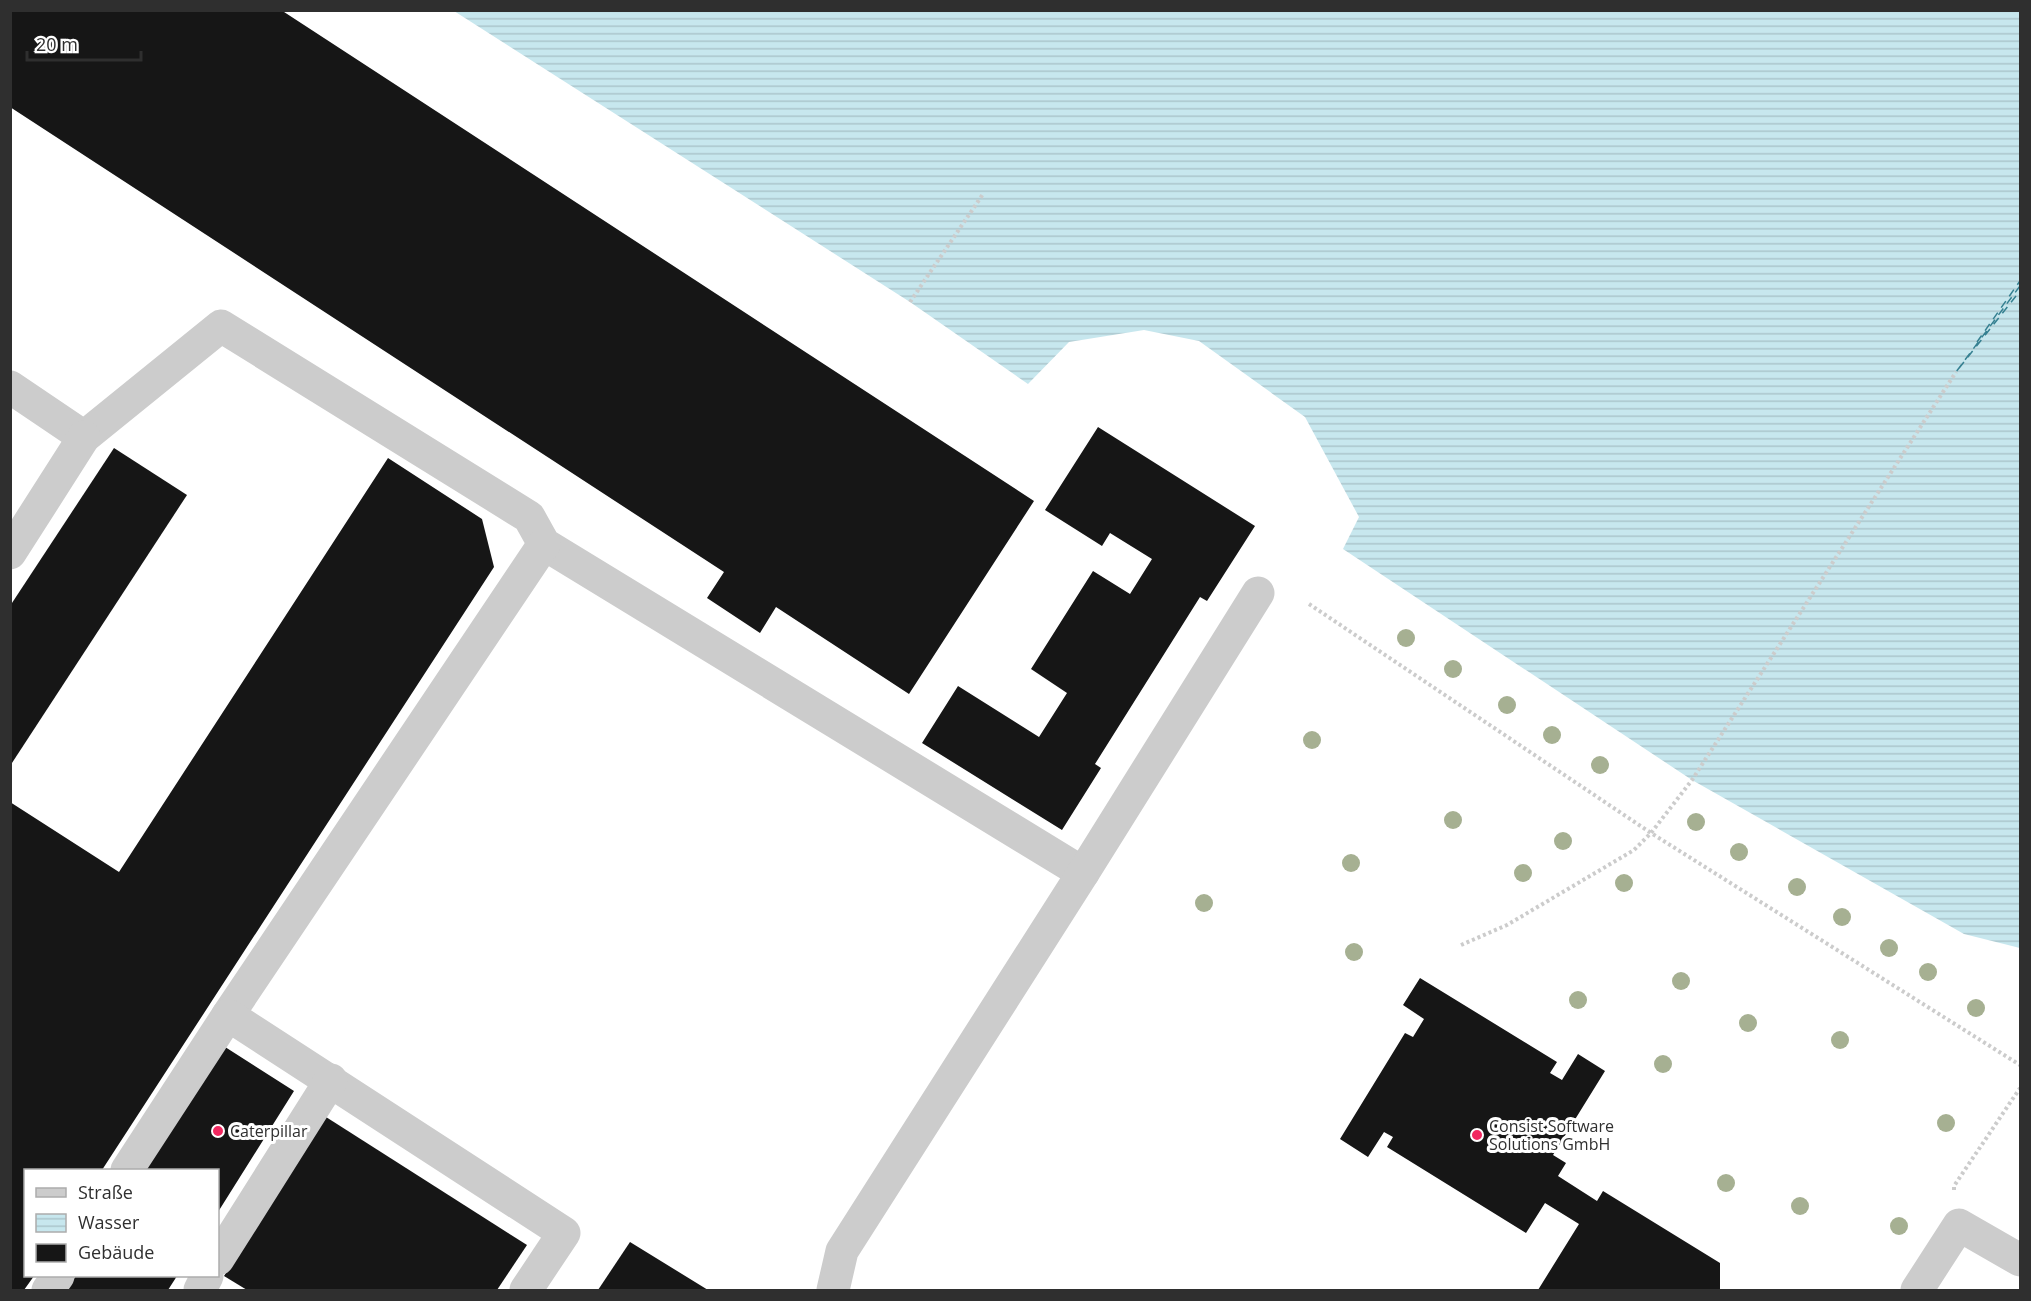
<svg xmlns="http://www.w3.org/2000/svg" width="2031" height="1301" font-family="'Open Sans',sans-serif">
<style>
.water{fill:url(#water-rules)}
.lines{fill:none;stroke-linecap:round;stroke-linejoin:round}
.ferry{stroke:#358091;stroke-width:1.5;stroke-dasharray:8 6;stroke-linecap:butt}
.building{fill:#161616}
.path{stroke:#ccc;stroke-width:4;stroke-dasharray:3 3;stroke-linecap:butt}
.minor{stroke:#ccc;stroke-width:33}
.tree{fill:#a6b092}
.poi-dot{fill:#f1275f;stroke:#fff;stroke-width:2}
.labels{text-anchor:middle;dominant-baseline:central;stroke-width:6;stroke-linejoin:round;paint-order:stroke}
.poi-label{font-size:16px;fill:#2f2f2f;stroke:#fff;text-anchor:start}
</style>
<defs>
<pattern id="water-rules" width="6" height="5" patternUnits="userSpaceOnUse" patternTransform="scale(1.5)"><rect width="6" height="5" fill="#c7e7ee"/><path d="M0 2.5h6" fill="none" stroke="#abc6cc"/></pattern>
</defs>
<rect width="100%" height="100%" fill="#fff"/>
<polygon class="water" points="454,11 2020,11 2020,948 1964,934 1692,780 1343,549 1359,517 1305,417 1199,341 1144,330 1069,342 1028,384 910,302"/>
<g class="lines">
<g class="ferry">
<polyline points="2020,286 1956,372 2020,291"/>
<polyline points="1977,342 2020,281"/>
</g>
</g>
<g class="building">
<polygon points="10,10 281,10 1034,501 909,694 776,607 760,633 707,598 724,572 10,107"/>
<polygon points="1098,427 1255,526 1207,601 1200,597 1095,764 1101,768 1062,830 922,743 958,686 1039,737 1067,693 1031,669 1093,571 1130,594 1152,559 1110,533 1102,546 1045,510"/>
<polygon points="114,448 187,495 10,766 10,606"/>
<polygon points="388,458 482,519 494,567 102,1170 26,1170 26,1276 34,1276 24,1290 10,1290 10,802 119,872"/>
<polygon points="1420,978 1557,1062 1550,1073 1562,1080 1578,1054 1605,1071 1553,1155 1566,1163 1558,1176 1597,1201 1603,1191 1720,1263 1720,1290 1538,1290 1579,1224 1545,1203 1526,1233 1387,1147 1393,1137 1384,1132 1368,1157 1340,1139 1405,1033 1413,1037 1424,1019 1403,1005"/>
<polygon points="222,1045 294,1091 218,1212 218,1170 142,1170"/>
<polygon points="326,1117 527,1245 497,1290 247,1290 224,1276"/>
<polygon points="630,1242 708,1290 598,1290"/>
<polygon points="76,1276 177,1276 168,1290 66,1290"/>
</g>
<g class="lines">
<g class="path">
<polyline points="910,302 983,194"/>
<polyline points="1309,604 1651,833 2020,1065"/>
<polyline points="1461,945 1507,925 1634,850 1651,833 1692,780 1956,372"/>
<polyline points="1954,1190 1954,1186 2020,1088"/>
</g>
<g class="minor">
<polyline points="10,387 84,437 221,326 529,517 544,544 1083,873"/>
<polyline points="10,553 84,437"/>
<polyline points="228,1015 544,544"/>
<polyline points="127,1170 228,1015 564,1233 526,1290"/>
<polyline points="218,1259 331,1080"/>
<polyline points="48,1290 58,1276"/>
<polyline points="200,1290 207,1276"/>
<polyline points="833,1290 842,1251 1083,873 1258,593"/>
<polyline points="1917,1290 1959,1225 2020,1260"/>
</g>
</g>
<g class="tree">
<circle cx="1406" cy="638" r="9"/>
<circle cx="1453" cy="669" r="9"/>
<circle cx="1507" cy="705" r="9"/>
<circle cx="1552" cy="735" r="9"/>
<circle cx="1312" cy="740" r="9"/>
<circle cx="1600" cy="765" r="9"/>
<circle cx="1453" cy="820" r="9"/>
<circle cx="1696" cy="822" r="9"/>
<circle cx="1563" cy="841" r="9"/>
<circle cx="1739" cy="852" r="9"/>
<circle cx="1351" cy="863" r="9"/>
<circle cx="1523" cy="873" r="9"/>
<circle cx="1624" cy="883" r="9"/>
<circle cx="1797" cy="887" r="9"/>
<circle cx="1204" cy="903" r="9"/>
<circle cx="1842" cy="917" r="9"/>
<circle cx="1889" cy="948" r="9"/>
<circle cx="1354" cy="952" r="9"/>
<circle cx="1928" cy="972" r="9"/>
<circle cx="1681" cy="981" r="9"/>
<circle cx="1578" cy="1000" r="9"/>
<circle cx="1976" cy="1008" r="9"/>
<circle cx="1748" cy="1023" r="9"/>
<circle cx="1840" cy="1040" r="9"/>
<circle cx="1663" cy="1064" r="9"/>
<circle cx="1946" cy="1123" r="9"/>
<circle cx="1726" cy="1183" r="9"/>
<circle cx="1800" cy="1206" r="9"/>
<circle cx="1899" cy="1226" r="9"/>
</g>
<g class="poi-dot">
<circle cx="218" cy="1131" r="6"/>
<circle cx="1477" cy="1135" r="6"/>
</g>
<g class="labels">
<g class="poi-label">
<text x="1489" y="1126">Consist Software<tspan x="1489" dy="18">Solutions GmbH</tspan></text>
<text x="230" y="1131">Caterpillar</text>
</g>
</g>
<rect width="2031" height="1301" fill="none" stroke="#2f2f2f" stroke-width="24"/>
<rect x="24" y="1169" width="195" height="108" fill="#ffffff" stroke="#acacac" stroke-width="1.5"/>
<rect x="36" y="1188" width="30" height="9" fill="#cccccc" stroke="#acacac" stroke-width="1.5"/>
<text x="78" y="1199" font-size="18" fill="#2f2f2f">Straße</text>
<rect x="36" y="1214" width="30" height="18" fill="url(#water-rules)" stroke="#acacac" stroke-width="1.5"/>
<text x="78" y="1229" font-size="18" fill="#2f2f2f">Wasser</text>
<rect x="36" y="1244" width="30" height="18" fill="#161616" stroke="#acacac" stroke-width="1.5"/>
<text x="78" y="1259" font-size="18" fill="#2f2f2f">Gebäude</text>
<path d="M27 51v9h114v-9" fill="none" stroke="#2f2f2f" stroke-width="3"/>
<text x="36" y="51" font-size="18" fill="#2f2f2f" stroke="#ffffff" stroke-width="4.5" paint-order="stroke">20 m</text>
</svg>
